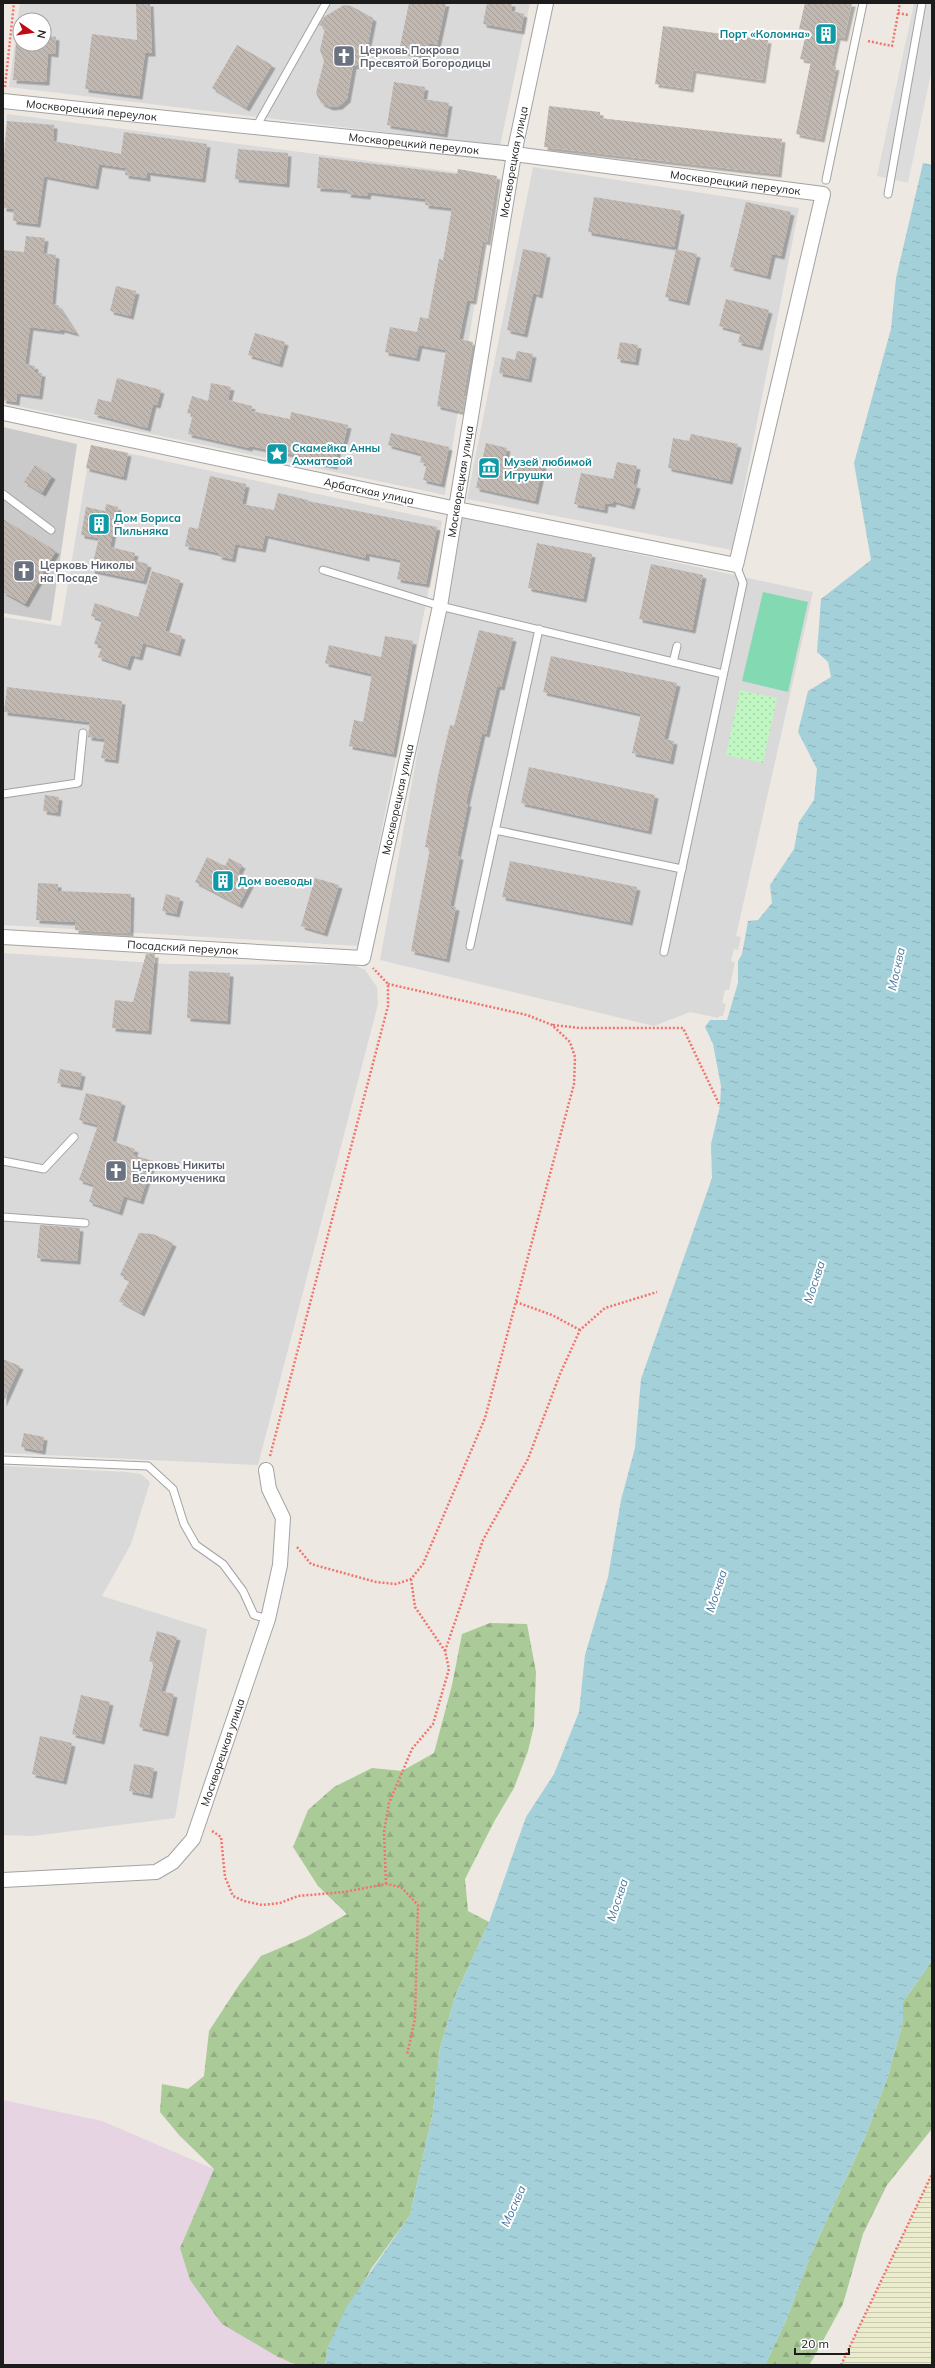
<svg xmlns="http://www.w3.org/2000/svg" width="935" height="2368" font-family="Mulish,sans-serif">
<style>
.residential{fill:#dad9d9;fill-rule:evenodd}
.religious{fill:#cacaca}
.railway{fill:#e6d4e3}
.farmland{fill:url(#farmland-rules)}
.forest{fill:url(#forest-firs)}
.park{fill:url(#park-dots)}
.pitch{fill:#83d9b2}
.parking{fill:#dcdcdc}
.water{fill:url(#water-ripples)}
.building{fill:url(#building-back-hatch);filter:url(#shadow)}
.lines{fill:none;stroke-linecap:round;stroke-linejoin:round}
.service-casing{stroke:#a3a3a3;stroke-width:9}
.minor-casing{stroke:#a3a3a3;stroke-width:16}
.path{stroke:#f2736d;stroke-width:2.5;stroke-dasharray:2 2;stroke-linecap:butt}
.service{stroke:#fff;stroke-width:7}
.minor{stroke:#fff;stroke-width:14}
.labels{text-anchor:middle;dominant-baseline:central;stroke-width:4;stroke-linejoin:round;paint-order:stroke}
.culture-label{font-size:11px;font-weight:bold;fill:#0d838f;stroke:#fff;text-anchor:start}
.worship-label{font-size:11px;font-weight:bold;fill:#5b616d;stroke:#fff;text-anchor:start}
.street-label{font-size:11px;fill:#1c1c1c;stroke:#fff}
.water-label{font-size:12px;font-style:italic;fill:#4b7a9f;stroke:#fff}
</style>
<defs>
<pattern id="farmland-rules" width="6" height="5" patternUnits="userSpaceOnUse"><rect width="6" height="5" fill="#ebebcd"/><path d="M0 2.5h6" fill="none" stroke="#c9c9af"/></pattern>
<pattern id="forest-firs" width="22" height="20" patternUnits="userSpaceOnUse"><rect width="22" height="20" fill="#aaca98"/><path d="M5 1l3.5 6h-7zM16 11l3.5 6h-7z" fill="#92ad82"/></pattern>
<pattern id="park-dots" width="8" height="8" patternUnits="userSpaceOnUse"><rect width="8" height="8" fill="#bff6c1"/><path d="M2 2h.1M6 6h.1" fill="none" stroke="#a4d2a5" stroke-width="1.8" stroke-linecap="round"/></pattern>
<pattern id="water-ripples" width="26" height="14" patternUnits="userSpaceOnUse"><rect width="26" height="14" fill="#a4d0d9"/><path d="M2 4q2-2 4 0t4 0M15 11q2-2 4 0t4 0" fill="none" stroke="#8db2ba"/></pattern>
<pattern id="building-back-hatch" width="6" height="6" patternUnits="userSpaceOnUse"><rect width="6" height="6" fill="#c1b8b2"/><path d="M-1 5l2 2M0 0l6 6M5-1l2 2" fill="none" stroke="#a59e98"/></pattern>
<filter id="shadow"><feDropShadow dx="3.5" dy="3.5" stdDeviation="0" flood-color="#0004"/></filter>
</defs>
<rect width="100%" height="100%" fill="#ede8e2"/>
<g class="residential">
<path d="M20,3h510l-30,143 -491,-59zM20,20h24v24h-24z"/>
<polygon points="7,114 494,177 445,495 3,403 3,153"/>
<polygon points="533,167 799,208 732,550 467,499"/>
<polygon points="91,445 442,521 359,946 3,925 3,617 61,626"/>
<polygon points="460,516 813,592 736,936 741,937 738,950 734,949 731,961 735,962 729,990 725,990 722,1003 726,1004 723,1016 719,1016 719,1018 690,1012 654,1026 380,960"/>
<polygon points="3,953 168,964 354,965 365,970 377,987 378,1004 258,1465 3,1453"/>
<polygon points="3,1466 126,1472 141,1474 150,1482 131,1544 102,1596 207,1629 175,1818 33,1836 3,1835"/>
</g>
<polygon class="religious" points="3,427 77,444 51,621 3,613"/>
<polygon class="railway" points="3,2100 102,2121 214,2169 180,2248 278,2357 297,2365 3,2365"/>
<polygon class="farmland" points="932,2174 932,2365 841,2365 866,2314"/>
<g class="forest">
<polygon points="490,1623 527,1624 536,1672 534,1726 528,1751 514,1788 495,1820 465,1879 468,1911 489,1922 456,1994 440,2048 433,2112 410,2215 371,2269 328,2347 325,2365 297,2365 278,2357 222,2324 190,2280 180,2248 214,2169 179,2135 160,2112 162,2084 188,2089 204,2076 209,2031 239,1985 261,1956 306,1937 347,1914 318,1886 293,1847 308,1810 334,1787 372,1768 402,1771 434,1753 452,1685 462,1634"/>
<polygon points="932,1961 931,2130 887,2185 863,2234 843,2304 813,2359 809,2365 765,2365 786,2321 811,2254 866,2135 887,2079 903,2022 903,2002"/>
</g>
<polygon class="park" points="740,690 777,698 763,763 726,755"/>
<polygon class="pitch" points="763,592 808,602 788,692 742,681"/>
<polygon class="parking" points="914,3 932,3 932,68 908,183 877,176"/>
<polygon class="water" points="923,163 932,165 932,1961 903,2002 903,2022 887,2079 866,2135 811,2254 786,2321 765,2365 325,2365 328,2347 347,2306 410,2215 433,2112 440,2048 456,1994 489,1922 526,1817 554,1774 579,1712 585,1655 608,1577 621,1500 635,1448 641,1379 712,1178 711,1144 720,1106 721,1086 713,1044 705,1027 710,1020 727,1020 738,983 738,961 742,954 748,921 758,920 772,903 770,885 794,849 799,822 814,800 817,769 798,732 808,691 831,677 828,662 817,652 821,599 871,560 854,463 891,329 896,278"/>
<g class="building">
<polygon points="136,3 150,3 152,53 145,53 139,96 85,89 92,34 137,40"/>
<polygon points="409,3 446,3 437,45 429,43 426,56 399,51"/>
<polygon points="487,3 512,3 511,11 524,14 521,31 483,24"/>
<polygon points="805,3 852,3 844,38 837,37 831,66 836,67 821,139 796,134 811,61 800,59 807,30 799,29"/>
<polygon points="344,5 351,6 373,18 364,63 353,66 347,99 339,106 330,107 321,103 316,93 324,61 320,50 325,28 319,25 324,17"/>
<polygon points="663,26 768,40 762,80 693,70 690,89 655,84"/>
<polygon points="17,33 20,33 20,44 44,44 44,35 56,37 55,54 48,53 46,82 13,80"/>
<polygon points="237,45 272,65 246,108 212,88"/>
<polygon points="394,82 425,87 423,99 449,103 444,134 387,125"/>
<polygon points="549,106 600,112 600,118 782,139 778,174 544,147"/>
<polygon points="7,121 54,125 53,141 121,154 124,132 207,144 202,179 147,172 147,178 125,175 126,168 99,164 95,186 44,176 37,224 13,221 14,209 3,208 3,165"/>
<polygon points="238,149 288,153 286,184 235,179"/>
<polygon points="319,157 457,174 458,169 497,176 487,242 483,241 473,301 467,300 459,339 473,342 463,396 466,397 463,412 437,406 446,350 419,345 416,358 385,352 390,327 417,332 420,317 428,319 439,259 443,260 452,208 425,205 426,199 368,192 367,196 347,194 348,190 317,188"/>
<polygon points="594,197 681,211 674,247 588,232"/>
<polygon points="746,202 791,212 781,256 772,254 767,276 730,267"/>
<polygon points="26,236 45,238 43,253 56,255 52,304 58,305 76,333 61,329 61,331 30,327 25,364 35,366 34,372 42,373 39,396 17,393 16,402 3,400 3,250 24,252"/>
<polygon points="523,249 547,254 539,295 533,293 524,334 507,330"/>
<polygon points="676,249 697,254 686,302 665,297"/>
<polygon points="116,286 136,291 130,316 110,311"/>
<polygon points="726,299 769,310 759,347 738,342 741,332 719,326"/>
<polygon points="255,333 285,342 279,364 248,355"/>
<polygon points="620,342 638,345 635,362 617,359"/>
<polygon points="517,351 533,354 528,379 499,373 502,357 515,360"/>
<polygon points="117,378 161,390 157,405 153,404 147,428 94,414 98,399 111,402"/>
<polygon points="211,383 231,387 228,400 252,406 251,411 290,419 291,412 348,425 343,445 339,444 334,466 305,460 306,457 249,446 249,448 188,434 193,414 187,413 192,396 208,401"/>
<polygon points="391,433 449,447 441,484 423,480 427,464 420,462 422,454 388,445"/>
<polygon points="691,434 738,444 729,481 668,468 673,438 689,441"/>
<polygon points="486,443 507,448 505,457 543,465 535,501 476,488"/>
<polygon points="91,445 128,453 123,477 86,468"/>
<polygon points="617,462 637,466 633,484 637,485 631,506 613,501 612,504 605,503 604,510 574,504 581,473 613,479"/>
<polygon points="35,465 52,476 42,493 24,482"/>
<polygon points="210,476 246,484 242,504 274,510 278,493 308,500 308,501 437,527 426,584 397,579 401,560 366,553 366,558 265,535 262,549 235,544 232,559 218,556 219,553 185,546 189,527 198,529"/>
<polygon points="106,504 118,507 110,547 135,553 133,560 148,564 143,581 91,570 99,538 81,535 86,507 105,511"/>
<polygon points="3,519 56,551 25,604 3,592"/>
<polygon points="537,543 592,554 583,599 528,588"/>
<polygon points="651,564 703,575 692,630 639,619"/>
<polygon points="152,571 180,580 165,631 182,636 177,653 143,643 139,657 131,655 127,667 98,657 102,646 94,644 102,620 91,616 95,603 138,617"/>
<polygon points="479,630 513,638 501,687 497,686 486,734 482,733 466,803 468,803 457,856 460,856 450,906 456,907 446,959 411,951 430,848 425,847 438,776 450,725 454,726"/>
<polygon points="385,636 413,641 393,754 349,746 354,720 363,722 372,674 325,663 329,645 381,657"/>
<polygon points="551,656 677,683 664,739 674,741 670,761 632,753 641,714 543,692"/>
<polygon points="7,687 122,701 115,760 101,758 105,739 88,737 90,722 4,712"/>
<polygon points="529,767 655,795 648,831 521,803"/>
<polygon points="45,795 59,797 57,813 43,811"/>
<polygon points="207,857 225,866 229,858 242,865 238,873 252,880 239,905 195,882"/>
<polygon points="510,861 637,887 629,922 502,897"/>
<polygon points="315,878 339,885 324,933 301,926"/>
<polygon points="38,883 58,884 58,891 131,894 130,933 75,930 75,922 36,920"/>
<polygon points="166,894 180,898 176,914 162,911"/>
<polygon points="146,954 155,954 148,1031 112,1028 115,1000 133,1002"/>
<polygon points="189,971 230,973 227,1021 187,1018"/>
<polygon points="60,1069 82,1073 79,1087 57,1083"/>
<polygon points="86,1093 122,1102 112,1141 135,1149 133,1155 153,1161 140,1201 124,1196 119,1212 89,1202 94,1185 79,1180 98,1125 79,1120"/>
<polygon points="40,1225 80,1228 77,1261 37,1258"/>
<polygon points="139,1233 153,1234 173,1243 141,1313 119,1301 130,1280 120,1275"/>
<polygon points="3,1359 20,1366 3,1403"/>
<polygon points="24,1433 44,1437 42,1451 21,1447"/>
<polygon points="157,1631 177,1637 161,1691 174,1694 165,1733 139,1727 154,1663 149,1661"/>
<polygon points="81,1695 110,1702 101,1741 72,1734"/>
<polygon points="40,1736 72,1743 63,1781 32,1774"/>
<polygon points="134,1764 154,1768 149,1795 129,1791"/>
</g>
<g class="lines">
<g class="service-casing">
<g id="service">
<polyline points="256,127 326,3"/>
<polyline points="826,180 863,3"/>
<polyline points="888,194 922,3"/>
<polyline points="3,494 51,530"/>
<polyline points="323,570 440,606 723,674"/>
<polyline points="673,662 677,646"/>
<polyline points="3,794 78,783 83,733"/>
<polyline points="495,830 682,869"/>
<polyline points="470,946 539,629"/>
<polyline points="664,952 743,583 736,565"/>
<polyline points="3,1161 44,1169 74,1137"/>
<polyline points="3,1217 85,1223"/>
<polyline points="3,1460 148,1466 173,1489 184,1524 196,1545 223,1564 243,1591 254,1615 268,1619"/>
</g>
</g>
<g class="minor-casing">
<g id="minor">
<path id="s1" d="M3,101l511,53 309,40 -87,371 -279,-56 -454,-96"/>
<path id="s2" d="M3,937l360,21 77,-352 74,-452 32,-151"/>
<path id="s3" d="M3,1880l153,-8 17,-10 20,-23 75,-220 12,-54 3,-47 -14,-29 -3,-19"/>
</g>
</g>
<g class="path">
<polyline points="898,13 908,15"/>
<polyline points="868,41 892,46 900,3"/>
<polyline points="5,87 14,3"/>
<polyline points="553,1025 580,1028 683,1028 720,1106"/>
<polyline points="516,1302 552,1315 580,1330"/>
<polyline points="270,1456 388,1006 388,984 373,968"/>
<polyline points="297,1547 311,1564 376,1582 396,1584 411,1579 423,1564 485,1418 574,1084 575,1057 570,1042 552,1025 527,1015 388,984"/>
<polyline points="445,1651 483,1540 528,1459 560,1374 580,1330 605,1308 657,1292"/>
<polyline points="212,1831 221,1837 225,1877 233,1896 244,1901 262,1905 280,1903 298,1896 344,1892 386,1884 401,1887 418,1905 415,2019 407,2055"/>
<polyline points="386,1884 384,1832 389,1803 412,1749 433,1724 449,1669 445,1651 415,1607 411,1579"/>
<polyline points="841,2365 932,2174"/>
</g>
<use href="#service" class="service"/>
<use href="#minor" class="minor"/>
</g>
<defs>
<g id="building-square" transform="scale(1.15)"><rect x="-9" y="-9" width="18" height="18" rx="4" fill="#0f9aa8" stroke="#fff"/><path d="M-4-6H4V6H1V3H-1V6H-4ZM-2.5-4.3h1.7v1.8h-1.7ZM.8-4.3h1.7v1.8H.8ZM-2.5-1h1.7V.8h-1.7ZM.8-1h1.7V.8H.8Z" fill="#fff"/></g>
<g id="church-square" transform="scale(1.15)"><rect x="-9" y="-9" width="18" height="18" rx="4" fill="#6b7280" stroke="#fff"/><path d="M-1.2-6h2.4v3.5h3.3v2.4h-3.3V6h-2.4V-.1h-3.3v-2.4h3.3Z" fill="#fff"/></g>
<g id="sight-square" transform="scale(1.15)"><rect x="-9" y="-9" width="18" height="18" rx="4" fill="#0f9aa8" stroke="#fff"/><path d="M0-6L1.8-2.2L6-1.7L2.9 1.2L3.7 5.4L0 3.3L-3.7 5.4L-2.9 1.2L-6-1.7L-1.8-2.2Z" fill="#fff"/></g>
<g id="museum-square" transform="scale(1.15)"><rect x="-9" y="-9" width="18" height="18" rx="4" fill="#0f9aa8" stroke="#fff"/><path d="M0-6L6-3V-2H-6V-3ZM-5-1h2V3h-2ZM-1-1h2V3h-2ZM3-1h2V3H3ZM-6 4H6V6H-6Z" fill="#fff"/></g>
</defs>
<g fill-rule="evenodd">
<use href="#building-square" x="826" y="34"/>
<use href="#church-square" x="344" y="56"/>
<use href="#sight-square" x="277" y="454"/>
<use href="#museum-square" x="489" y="468"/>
<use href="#building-square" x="99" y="524"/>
<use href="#church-square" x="24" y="571"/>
<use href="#building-square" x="223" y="881"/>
<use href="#church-square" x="116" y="1171"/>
</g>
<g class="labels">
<g class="culture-label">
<text x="810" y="34" text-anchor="end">Порт «Коломна»</text>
<text x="292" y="448">Скамейка Анны<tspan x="292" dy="13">Ахматовой</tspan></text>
<text x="504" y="462">Музей любимой<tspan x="504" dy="13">Игрушки</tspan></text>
<text x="114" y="518">Дом Бориса<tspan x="114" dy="13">Пильняка</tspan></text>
<text x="238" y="881">Дом воеводы</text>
</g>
<g class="worship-label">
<text x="360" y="50">Церковь Покрова<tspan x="360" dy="13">Пресвятой Богородицы</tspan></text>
<text x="40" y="565">Церковь Николы<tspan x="40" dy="13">на Посаде</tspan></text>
<text x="132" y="1165">Церковь Никиты<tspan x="132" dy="13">Великомученика</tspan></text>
</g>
<g class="street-label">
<text stroke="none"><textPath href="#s1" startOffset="89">Москворецкий переулок</textPath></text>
<text stroke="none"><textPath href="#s1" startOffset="413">Москворецкий переулок</textPath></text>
<text stroke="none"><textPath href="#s2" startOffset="1171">Москворецкая улица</textPath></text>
<text stroke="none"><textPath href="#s1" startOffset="737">Москворецкий переулок</textPath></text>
<text stroke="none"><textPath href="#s2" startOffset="847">Москворецкая улица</textPath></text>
<text transform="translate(369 491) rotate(12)">Арбатская улица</text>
<text stroke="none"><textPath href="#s2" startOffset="523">Москворецкая улица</textPath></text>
<text stroke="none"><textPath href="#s2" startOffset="180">Посадский переулок</textPath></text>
<text stroke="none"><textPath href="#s3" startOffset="295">Москворецкая улица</textPath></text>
</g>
<g class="water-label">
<text transform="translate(896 969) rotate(-78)">Москва</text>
<text transform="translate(814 1282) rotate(-72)">Москва</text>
<text transform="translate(716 1591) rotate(-72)">Москва</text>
<text transform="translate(617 1900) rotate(-72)">Москва</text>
<text transform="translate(513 2206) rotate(-66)">Москва</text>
</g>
</g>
<rect width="935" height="2368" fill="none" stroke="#1c1c1c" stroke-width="8"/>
<g transform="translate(32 32) rotate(103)"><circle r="19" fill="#ffffff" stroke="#a4a4a4"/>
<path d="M0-3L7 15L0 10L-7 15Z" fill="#be0a14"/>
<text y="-6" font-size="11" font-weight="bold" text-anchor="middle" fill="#1c1c1c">N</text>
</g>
<path d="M795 2348v6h54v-6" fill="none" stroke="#1c1c1c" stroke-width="2"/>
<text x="801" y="2348" font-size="12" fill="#1c1c1c" stroke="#ffffff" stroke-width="3" paint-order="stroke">20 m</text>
</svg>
